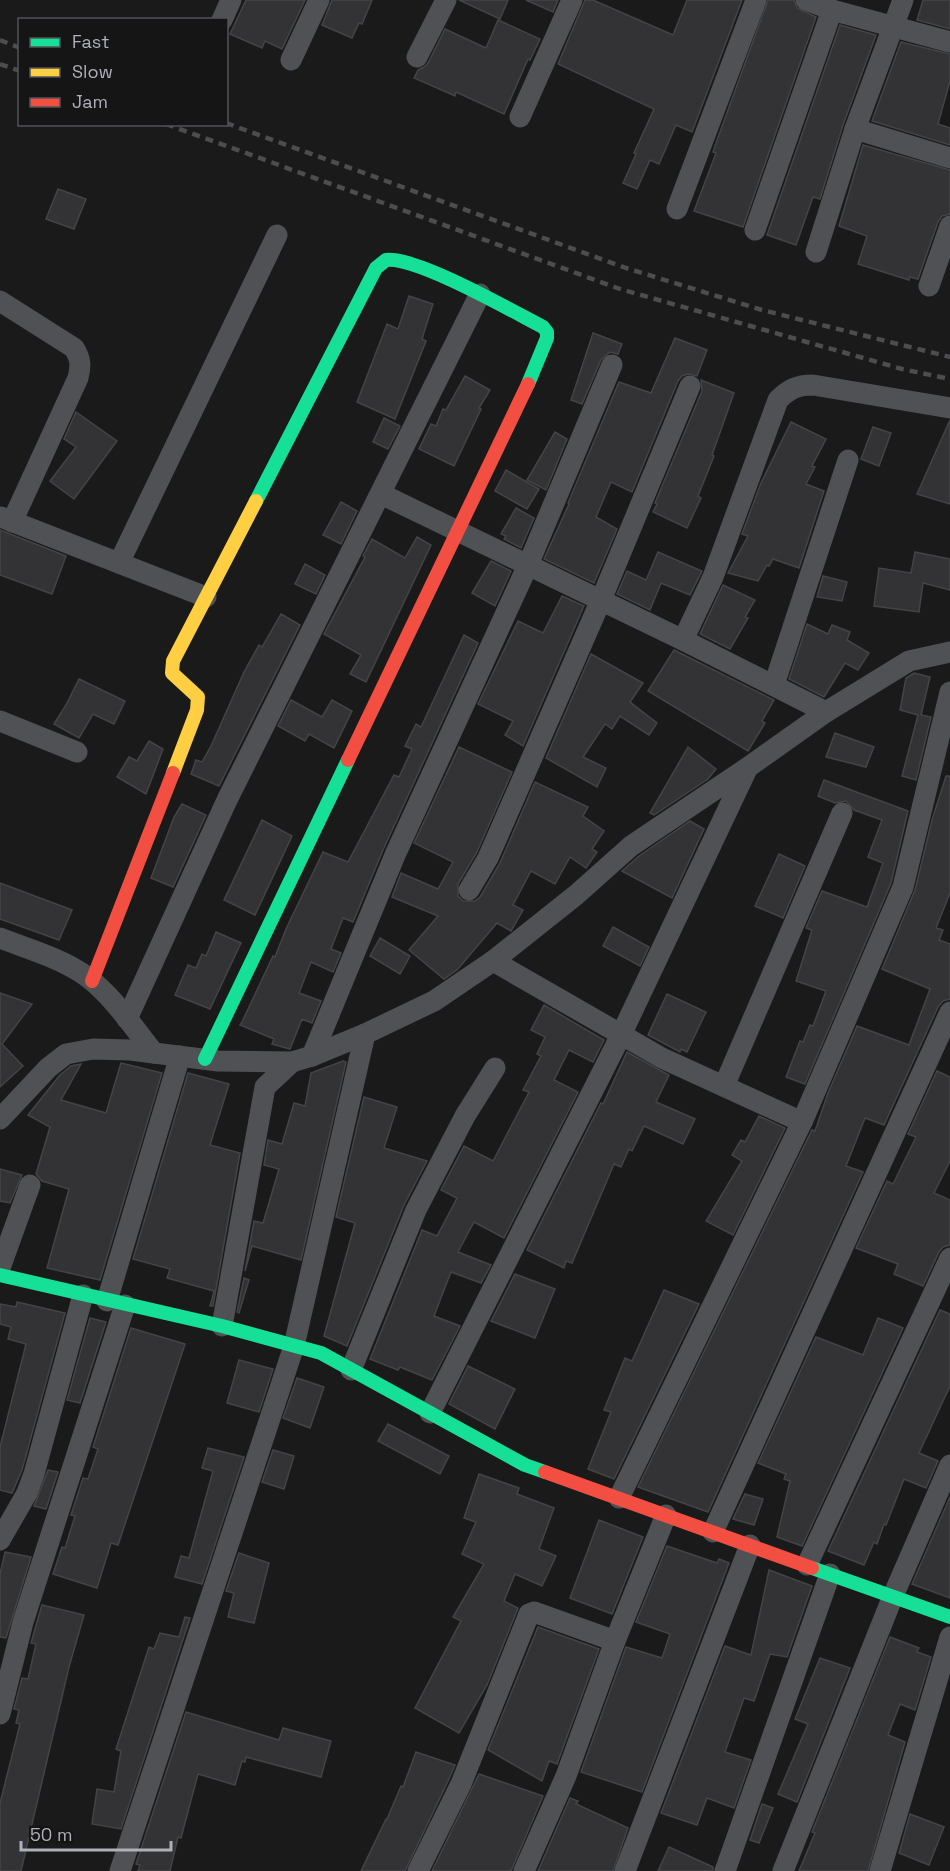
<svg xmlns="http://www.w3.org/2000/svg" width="950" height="1871" font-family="'Space Grotesk',sans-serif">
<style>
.building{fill:#333335;stroke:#444447;stroke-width:1.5}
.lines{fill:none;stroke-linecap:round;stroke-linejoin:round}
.street{stroke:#505154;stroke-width:21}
.fast{stroke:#16e098;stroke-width:14}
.slow{stroke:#ffcf43;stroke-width:14}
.jam{stroke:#f24e42;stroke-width:14}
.rail{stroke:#4d4d50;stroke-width:4.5;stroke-dasharray:8 6;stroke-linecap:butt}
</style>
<rect width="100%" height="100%" fill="#1a1a1b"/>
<g class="building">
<polygon points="246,0 305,0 282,49 265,41 262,48 230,34"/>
<polygon points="332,0 372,0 362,24 359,23 352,38 322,25"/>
<polygon points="459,0 508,0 500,19"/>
<polygon points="526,0 558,0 553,12"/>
<polygon points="585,0 593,0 673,35 687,0 742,0 692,132 676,125 659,164 650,160 637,189 623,183 636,154 634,153 654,109 558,64"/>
<polygon points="768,0 794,0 797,8 816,17 743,227 694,211 716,153 713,152 716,143"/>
<polygon points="923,0 950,0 950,29 917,20"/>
<polygon points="498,20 540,39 530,60 528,59 504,114 456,92 455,96 414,78 418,70 424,67 428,63 445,29 486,48"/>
<polygon points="840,25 876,35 843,125 820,199 813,197 796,245 767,235"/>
<polygon points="901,42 950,54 950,81 938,124 950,128 950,145 872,121"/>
<polygon points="863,145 950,170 950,214 942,216 938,222 918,279 910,277 909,280 858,264 867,236 839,226"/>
<polygon points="58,189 86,199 74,229 46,219"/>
<polygon points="409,296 433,304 422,339 426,341 395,419 357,402 387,324 398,329"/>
<polygon points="593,333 622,344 618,354 610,352 601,360 582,404 571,400"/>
<polygon points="675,338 707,350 697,376 688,374 682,376 678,381 632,492 611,482 596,517 617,529 594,583 544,559 569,504 568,503 619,382 651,393"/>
<polygon points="465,376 490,390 479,408 481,409 454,466 419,449 431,424 436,426 443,409 446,410"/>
<polygon points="701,380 734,393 712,455 714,456 698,496 701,498 687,528 653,512 657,504 655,503 702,391"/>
<polygon points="76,412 117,441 74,499 50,481 76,447 64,439"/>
<polygon points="384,418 400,426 388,449 373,442"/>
<polygon points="950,420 950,504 917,494"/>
<polygon points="791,422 826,439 812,466 815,467 806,484 824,491 799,568 773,559 769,566 767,565 758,581 728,573 748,536 742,534 761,483"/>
<polygon points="873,427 891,433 879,466 861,459"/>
<polygon points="555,432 567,439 546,490 527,480"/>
<polygon points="506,470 539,489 527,509 495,491"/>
<polygon points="341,502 357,511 341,544 323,535"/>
<polygon points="516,508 534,518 521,548 504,539 506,536 501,534"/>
<polygon points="0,530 66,556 52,594 0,575"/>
<polygon points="417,537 431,545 366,682 350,674 361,655 324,634 365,557 363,556 372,539 405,558"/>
<polygon points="658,552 702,571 690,595 661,583 650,610 617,594 627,571 646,580"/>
<polygon points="915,552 950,559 950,590 923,583 919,612 874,606 879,568 911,573"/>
<polygon points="491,561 511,571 495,606 472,593"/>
<polygon points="305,564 325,575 316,594 295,584"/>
<polygon points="823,576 847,582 842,601 817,597"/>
<polygon points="723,585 755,600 745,617 748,618 730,649 700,634"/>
<polygon points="562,596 584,606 523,746 505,735 513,721 478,704 518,621 543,633"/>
<polygon points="281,614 300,625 219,786 191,774 196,760 202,762 211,746 244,672 259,645 262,647"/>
<polygon points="807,624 828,634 832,625 850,632 847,640 869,653 858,670 845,663 824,697 789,679"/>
<polygon points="464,635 478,643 383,850 353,922 343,918 331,949 341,953 333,972 311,962 299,993 321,1001 312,1023 302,1019 290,1049 272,1044 274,1039 240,1025 242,1022 273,956 275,957 286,929 323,852 348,862 394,775 399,777 412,749 405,746 416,724 421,727"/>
<polygon points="674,650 774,700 762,721 765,723 748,751 648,691"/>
<polygon points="591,654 643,683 630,702 657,723 649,735 620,716 612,729 605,724 583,757 606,768 597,787 546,758"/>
<polygon points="914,673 930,677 921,715 931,717 916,780 902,776 918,715 900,710 906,678"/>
<polygon points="79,679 125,701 114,724 93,714 79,738 54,724 66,705"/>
<polygon points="291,700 322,717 332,700 352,711 334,748 309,734 305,741 278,726"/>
<polygon points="835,733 874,747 866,767 826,757"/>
<polygon points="149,741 163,749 146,794 117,777 129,757 137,761"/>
<polygon points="459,747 512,772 477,852 458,884 458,896 463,901 475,901 480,897 500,863 535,782 588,807 583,816 604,831 592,849 597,852 586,868 570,857 555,884 531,871 513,905 523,910 511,931 497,923 457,970 444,979 409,950 438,916 392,897 401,873 438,889 453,862 414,843"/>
<polygon points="688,747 716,769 708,779 654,815 650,813"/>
<polygon points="946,776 950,776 950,893 936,928 943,930 939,940 950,944 950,999 943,1001 938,1007 884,1125 865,1118 846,1166 863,1172 708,1512 638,1487 812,1130 815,1131 828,1093 857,1026 909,1045 930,989 882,969 915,890 932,820"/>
<polygon points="824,780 908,811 891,883 805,1084 786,1077 800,1041 803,1042 810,1025 813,1026 826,991 796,981 812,930 806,928 822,891 867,907 883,863 868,857 882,820 854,810 846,801 835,803 818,796"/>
<polygon points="182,804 206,815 173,887 151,878 174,817"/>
<polygon points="262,820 292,836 255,915 224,900"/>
<polygon points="690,821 704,829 672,898 622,871 639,856"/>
<polygon points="779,854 805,866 783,918 755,906"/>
<polygon points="0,883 72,910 59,940 0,919"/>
<polygon points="613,927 649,947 640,966 603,946"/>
<polygon points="216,932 241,943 210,1009 175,995 188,965 196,968 202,954 206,956"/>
<polygon points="380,938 410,956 400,974 370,956"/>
<polygon points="0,993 32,1004 2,1044 23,1066 0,1087"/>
<polygon points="667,994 706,1012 687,1052 681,1049 680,1052 648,1035"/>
<polygon points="544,1005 604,1040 593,1062 569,1050 554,1080 578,1092 504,1238 474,1222 458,1252 491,1265 481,1283 451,1272 434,1316 460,1326 432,1380 400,1367 398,1370 370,1359 422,1230 437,1236 457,1198 441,1190 464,1146 493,1161 529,1092 523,1090 541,1056 537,1054 545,1037 531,1030"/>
<polygon points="627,1052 669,1075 656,1102 695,1119 683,1144 644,1126 632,1151 629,1149 621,1167 614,1164 572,1263 566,1261 564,1268 527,1250 601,1103 603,1104"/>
<polygon points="343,1061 346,1062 301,1260 252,1246 245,1271 254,1221 263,1223 279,1169 264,1165 268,1140 282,1144 294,1103 305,1106 311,1073"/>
<polygon points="121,1063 162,1073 100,1280 47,1268 69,1189 42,1181 36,1174 50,1127 28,1115 60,1075 71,1066 81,1064 61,1100 106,1113"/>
<polygon points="937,1071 950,1077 950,1161 934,1193 950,1200 950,1245 943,1247 939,1252 923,1286 894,1274 898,1264 856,1248 887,1181 893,1184 916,1137 908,1134"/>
<polygon points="188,1073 229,1084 210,1145 240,1153 213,1306 210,1306 214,1291 167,1278 170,1269 133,1259"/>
<polygon points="364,1097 397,1107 384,1148 427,1161 404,1205 347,1346 324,1336 355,1223 336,1217"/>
<polygon points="759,1116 785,1128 733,1235 706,1221 742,1161 732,1155 741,1140 745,1142"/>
<polygon points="0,1169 22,1175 10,1203 0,1201"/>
<polygon points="515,1274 555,1289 535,1338 491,1321"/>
<polygon points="244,1278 249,1280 239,1313 237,1312"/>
<polygon points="664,1290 699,1304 614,1479 588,1469 611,1412 604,1410 625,1358 632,1361"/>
<polygon points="17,1302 65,1313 22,1470 12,1493 0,1490 0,1447 26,1344 8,1339 11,1327 0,1324 0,1304 16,1307"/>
<polygon points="940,1310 950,1314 950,1386 919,1453 938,1461 926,1488 904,1479 886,1525 884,1524 877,1544 874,1542 864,1565 828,1551"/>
<polygon points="90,1318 106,1322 80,1403 67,1400"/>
<polygon points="878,1318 903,1328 802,1546 777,1537 790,1481 784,1479 786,1474 758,1463 816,1337 863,1355"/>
<polygon points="131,1328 185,1344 118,1545 111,1543 97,1588 53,1574 62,1547 65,1548 75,1516 71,1515 83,1478 88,1479 98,1449 93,1447"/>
<polygon points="239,1360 273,1369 259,1412 227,1403"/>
<polygon points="468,1366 515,1389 495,1429 449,1404"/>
<polygon points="297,1378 324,1387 310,1428 283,1418"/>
<polygon points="388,1424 449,1456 440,1474 378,1441"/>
<polygon points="208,1448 244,1457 202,1584 175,1577 181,1556 189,1558 213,1471 202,1468"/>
<polygon points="273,1450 294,1456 284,1489 262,1482"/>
<polygon points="48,1470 58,1472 46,1509 34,1506"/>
<polygon points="479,1474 519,1488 517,1494 554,1508 539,1549 556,1556 542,1586 515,1574 504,1601 518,1608 487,1685 459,1733 415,1708 461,1621 453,1617 484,1564 462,1554 476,1522 464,1518"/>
<polygon points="745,1494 763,1499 754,1525 733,1519"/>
<polygon points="950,1497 950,1598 912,1584"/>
<polygon points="599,1520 643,1537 612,1614 570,1598"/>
<polygon points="667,1546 717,1563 719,1559 729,1563 642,1792 581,1772 626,1647 662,1658 670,1634 636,1622"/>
<polygon points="5,1552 31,1557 6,1638 0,1637 0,1574"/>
<polygon points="239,1553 269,1563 254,1623 228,1617 234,1593 226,1591"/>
<polygon points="769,1570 812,1586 787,1657 770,1654 754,1701 744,1698 725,1752 751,1760 734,1808 707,1798 697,1825 661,1813 725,1646 751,1655"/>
<polygon points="42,1605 84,1615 69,1667 21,1871 0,1871 0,1803 20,1724 16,1723 19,1710 14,1709 22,1678 28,1679 36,1644 31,1643"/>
<polygon points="185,1617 190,1618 121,1829 92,1824 97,1789 114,1792 121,1751 116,1749 149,1647 154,1649 160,1633 179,1637"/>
<polygon points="538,1627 599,1649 557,1764 549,1761 542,1781 488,1750"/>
<polygon points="890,1637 919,1648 917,1652 931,1657 915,1710 900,1704 888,1735 905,1742 868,1871 799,1871 815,1833 812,1832"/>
<polygon points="820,1658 850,1668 797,1802 778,1794 808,1724 795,1719"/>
<polygon points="186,1712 279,1740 283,1728 331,1741 321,1777 246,1757 245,1762 242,1761 235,1785 198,1774 181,1838 178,1837 170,1871 138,1871 140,1865 136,1864 139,1855"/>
<polygon points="416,1752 455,1765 449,1779 405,1871 361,1871 386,1819 387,1819 401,1786 403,1787"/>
<polygon points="479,1774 543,1796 511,1871 432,1871"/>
<polygon points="570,1798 578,1801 576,1804 628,1828 613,1871 538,1871"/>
<polygon points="762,1804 773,1808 759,1843 750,1840"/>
<polygon points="910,1814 944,1827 929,1865 899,1853"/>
<polygon points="669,1847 713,1867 713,1871 658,1871"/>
</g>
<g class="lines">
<g class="street">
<polyline points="806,0 832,10 950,42"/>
<polyline points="222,20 231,0"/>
<polyline points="417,57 446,0"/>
<polyline points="291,60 319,0"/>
<polyline points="520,117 572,0"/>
<polyline points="855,129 950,158"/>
<polyline points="677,209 756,0"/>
<polyline points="755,230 832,10"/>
<polyline points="816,252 855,129 903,0"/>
<polyline points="929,286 950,226"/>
<path d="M0,301l74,47c7,11 7,18 4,30l-66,144"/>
<polyline points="381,494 683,640 826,712"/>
<polyline points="1,517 206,597"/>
<polyline points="119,563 277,235"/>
<path d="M683,640l30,-63 65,-177c11,-11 19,-15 35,-15l137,23"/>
<polyline points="774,685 848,460"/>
<polyline points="0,721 77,752"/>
<polyline points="469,890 488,858 601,600 690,386"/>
<path d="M0,938c28,11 61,20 86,38 27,20 47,51 68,77"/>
<polyline points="493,961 662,1058 802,1122"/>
<polyline points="127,1019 227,800 480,294"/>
<polyline points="312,1056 395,855 528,565 612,365"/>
<polyline points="724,1086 842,813"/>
<polyline points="0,1119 48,1068 66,1054 93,1049 130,1050 218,1061 292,1062 312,1056 365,1034 434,1001 493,961 576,895 631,846 747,768 826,712 909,661 950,652"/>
<polyline points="0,1268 30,1185"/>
<polyline points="107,1301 180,1056"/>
<polyline points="222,1326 265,1087 292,1062"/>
<polyline points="351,1370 416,1210 465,1116 495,1068"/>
<polyline points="430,1413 621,1035 747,769"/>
<polyline points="619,1498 802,1122 903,887 950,692"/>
<polyline points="713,1532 950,1012"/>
<polyline points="0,1540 27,1493 34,1474 83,1295"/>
<polyline points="807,1565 950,1258"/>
<polyline points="0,1714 23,1622 125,1305"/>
<polyline points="120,1871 294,1346 365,1034"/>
<polyline points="418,1871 461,1784 529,1614 534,1612 615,1641"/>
<polyline points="524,1871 566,1776 615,1641 666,1515"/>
<polyline points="625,1871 750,1545"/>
<polyline points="725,1871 830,1574"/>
<polyline points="783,1871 893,1596 950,1465"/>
<polyline points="880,1871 950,1637"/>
</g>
<g class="fast">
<path d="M256,501l120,-233 10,-8c30,-4 126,51 157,67l4,5v6l-19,46"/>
<polyline points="205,1059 348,760"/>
<polyline points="0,1275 222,1326 321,1353 525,1465 545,1472"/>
<polyline points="812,1568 950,1617"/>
</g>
<polyline class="slow" points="173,773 197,710 198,697 172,673 173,661 256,501"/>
<g class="jam">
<polyline points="348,760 528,384"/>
<polyline points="92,981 173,773"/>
<polyline points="545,1472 812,1568"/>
</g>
<g class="rail">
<polyline points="0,40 20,48"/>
<polyline points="0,64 20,71"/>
<polyline points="226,123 626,268 762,310 950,357"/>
<polyline points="166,124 620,289 902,369 950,379"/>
</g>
</g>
<rect x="18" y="18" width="210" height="108" fill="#151516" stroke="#525358" stroke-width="1.5"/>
<rect x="30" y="38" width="30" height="9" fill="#16e098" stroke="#525358" stroke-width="1.5"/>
<text x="72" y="48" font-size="18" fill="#aeb0ba">Fast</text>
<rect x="30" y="68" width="30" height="9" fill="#ffcf43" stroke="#525358" stroke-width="1.5"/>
<text x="72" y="78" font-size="18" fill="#aeb0ba">Slow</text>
<rect x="30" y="98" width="30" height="9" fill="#f24e42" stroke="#525358" stroke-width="1.5"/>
<text x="72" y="108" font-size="18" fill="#aeb0ba">Jam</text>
<path d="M21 1841v9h150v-9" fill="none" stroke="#aeb0ba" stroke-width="3"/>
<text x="30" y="1841" font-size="18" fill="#aeb0ba" stroke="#151516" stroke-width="4.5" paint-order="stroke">50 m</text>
</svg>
